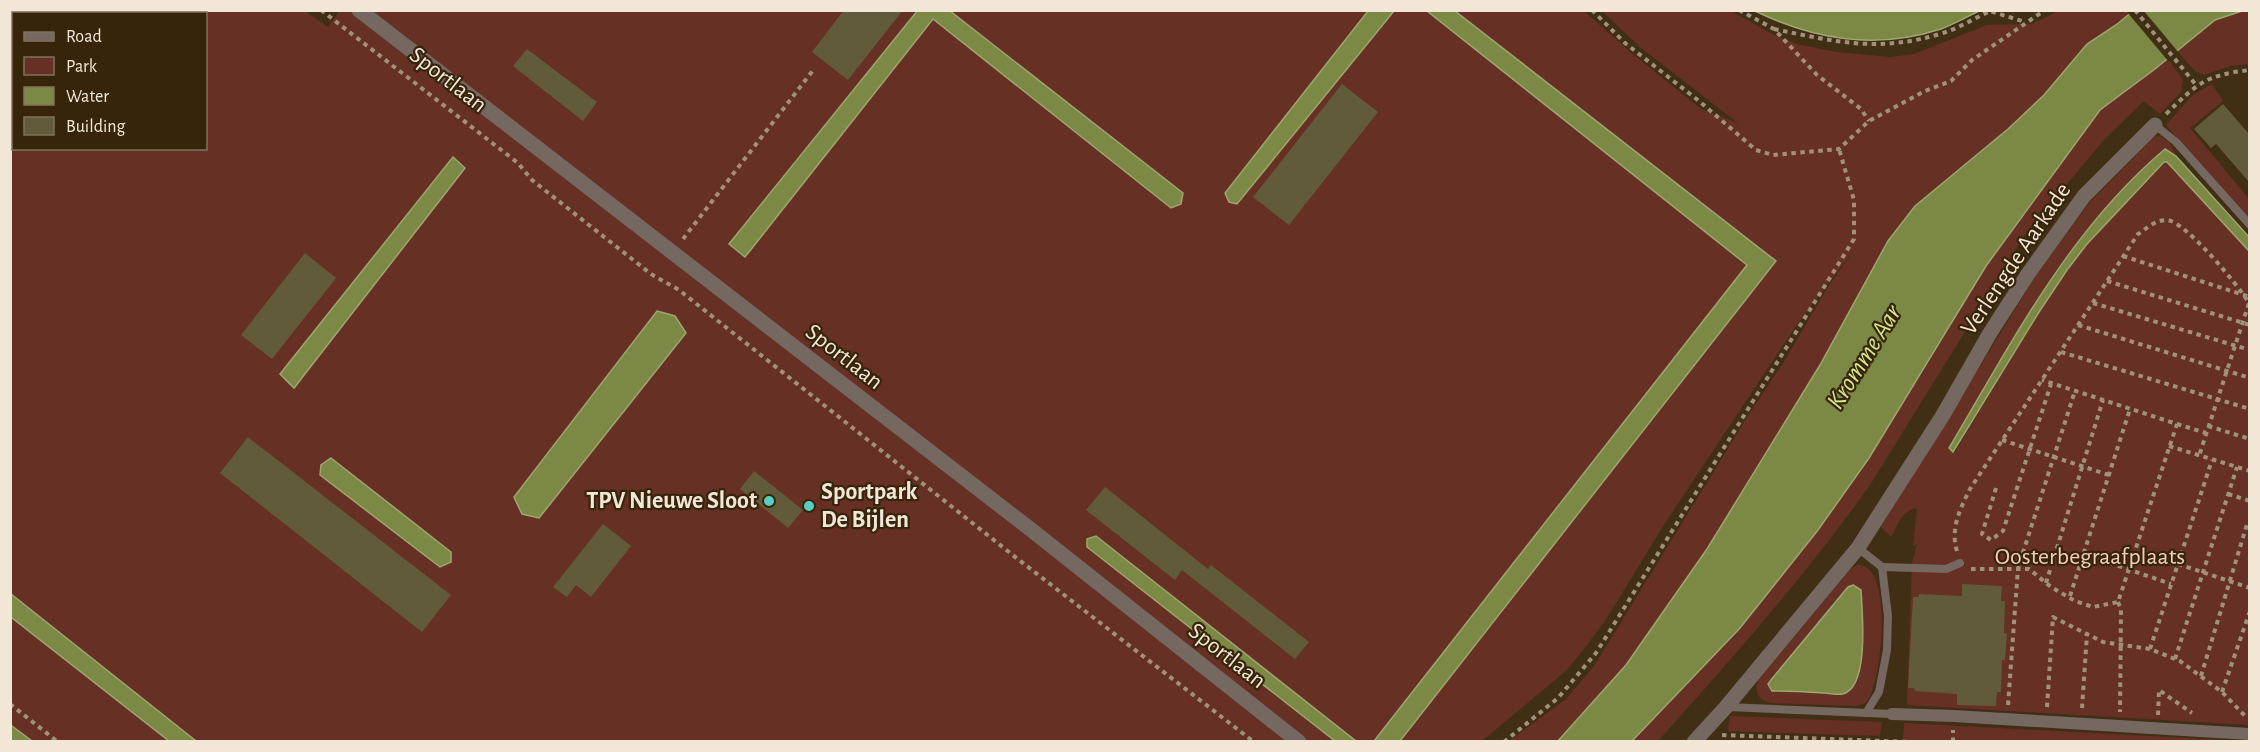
<svg xmlns="http://www.w3.org/2000/svg" width="2260" height="752" font-family="'Alegreya Sans',sans-serif">
<style>
.green{fill:#673025;fill-rule:evenodd}
.water{fill:#7b8945;stroke:#9fa571;stroke-width:1.5}
.pier{fill:#412f15}
.building{fill:#615a3b}
.lines{fill:none;stroke-linecap:round;stroke-linejoin:round}
.path{stroke:#a0917d;stroke-width:4;stroke-dasharray:4.5 4.5;stroke-linecap:butt}
.service{stroke:#756860;stroke-width:8}
.pedestrian{stroke:#756860;stroke-width:12}
.minor{stroke:#756860;stroke-width:15}
.poi-dot{fill:#59cebe;stroke:#36250a;stroke-width:2}
.labels{text-anchor:middle;dominant-baseline:central;stroke-width:4.5;stroke-linejoin:round;paint-order:stroke}
.street-label{font-size:24px;fill:#f2e6d7;stroke:#36250a}
.poi-label{font-size:24px;font-weight:bold;fill:#f2e6d7;stroke:#36250a;text-anchor:start}
.park-label{font-size:24px;fill:#f4cac1;stroke:#36250a}
.water-label{font-size:26px;font-style:italic;fill:#d3e787;stroke:#36250a}
</style>
<rect width="100%" height="100%" fill="#412f15"/>
<g class="green">
<path d="M340,10l1244,1 45,40 72,58 37,14 -98,-76 -38,-36h129l45,25 25,9 36,7 53,5 24,-3 73,-29 45,-1 27,-13 68,-1 2,4 -13,11 -29,19 -43,51 -36,34 -94,77 -26,35 -68,124 -113,184 -81,116 -69,76h-48l57,-42 28,-33 154,-250 37,-56 41,-70 30,-43 -60,79 -131,197 -58,95 -20,27 -20,25 -85,71 -1471,1 -1,-731h295l23,16zM14,14h192v134h-192z"/>
<polygon points="2242,11 2249,11 2249,64 2230,66 2204,75 2195,71 2177,51 2215,20"/>
<path d="M2168,59l15,21 -2,12 -21,22 -16,-13 -41,40 -77,92 -156,252c-65,91 -138,174 -212,256l-26,1 108,-114 78,-98 106,-160 62,-104 114,-156z"/>
<polygon points="2212,84 2223,101 2190,128 2249,199 2249,220 2166,125 2193,95"/>
<path d="M2160,136l10,7 6,13 -11,-7 -18,15 -68,76 -20,26 -24,37 -86,145 3,4h3l84,-140 28,-42 20,-26 72,-78 8,-4 82,89v474l-342,-20 5,-142 5,-19 -4,2 4,-38c-15,2 -19,17 -26,29l-10,-10 151,-245 30,-42 28,-38 64,-65z"/>
<path d="M1857,565c37,-3 25,114 11,135 -4,4 -7,5 -12,6l-85,-3c-13,-3 -17,-10 -13,-23l92,-110zM1853,585l8,5c2,31 1,60 -3,90l-15,14 -71,-3 -4,-7 3,-4 77,-93z"/>
<polygon points="1730,716 1882,722 1880,736 1728,731"/>
<polygon points="1904,723 2243,741 1903,741"/>
</g>
<g class="water">
<polygon points="918,10 950,11 1183,193 1181,204 1171,208 933,19 745,257 729,244"/>
<polygon points="1368,11 1394,11 1237,204 1229,202 1225,193"/>
<polygon points="1427,11 1455,11 1776,261 1400,741 1374,741 1747,265"/>
<path d="M1755,11h224c-12,6 -25,13 -38,18 -65,21 -126,11 -186,-18z"/>
<polygon points="2133,11 2242,11 2215,20 2155,69 2100,110 1986,266 1869,458 1818,530 1740,628 1632,741 1557,742 1626,665 1707,549 1820,365 1888,241 1915,206 2008,129 2044,95 2087,44 2116,25"/>
<path d="M2165,149l11,7 73,81v14l-82,-89h-3l-77,82 -20,26 -28,42 -86,140 -4,-4c63,-106 120,-218 216,-299z"/>
<polygon points="453,157 465,168 294,388 280,374"/>
<polygon points="657,311 675,316 686,333 539,518 522,514 514,497"/>
<polygon points="331,458 451,552 451,562 440,567 320,475 321,465"/>
<polygon points="1096,536 1356,741 1335,741 1087,547 1087,539"/>
<path d="M1853,585l8,5c1,21 9,99 -19,104 -5,1 -12,-1 -18,-1 -17,-1 -34,-2 -52,-2l-4,-7 3,-4 77,-93z"/>
<polygon points="10,594 11,594 196,741 169,741 11,617"/>
<polygon points="11,725 12,726 32,741 11,741"/>
</g>
<polygon class="pier" points="2128,10 2144,11 2179,53 2169,62 2127,12"/>
<g class="building">
<polygon points="844,10 903,10 848,80 812,52"/>
<polygon points="527,49 597,102 583,121 513,66"/>
<polygon points="1342,84 1378,112 1289,225 1253,197"/>
<polygon points="2223,104 2250,135 2250,183 2216,144 2211,148 2194,129"/>
<polygon points="305,253 336,278 272,359 241,335"/>
<polygon points="248,437 451,595 422,632 220,473"/>
<polygon points="754,471 803,510 788,528 740,489"/>
<polygon points="1105,487 1208,569 1211,565 1309,642 1295,659 1182,570 1175,580 1086,510"/>
<polygon points="603,524 631,546 591,597 576,585 567,597 553,587"/>
<polygon points="1962,584 2002,586 2001,601 2005,601 2004,633 2007,634 2005,660 2002,660 2001,692 1997,692 1996,706 1957,705 1957,694 1915,691 1914,688 1908,688 1913,597 1919,597 1919,594 1962,596"/>
</g>
<g class="lines">
<g class="path">
<polyline points="321,10 518,163 532,180 651,274 679,290 1019,560 1254,742"/>
<polyline points="1592,10 1625,43 1699,101 1756,150 1773,155 1839,149 1869,121 1925,91 1951,81 1972,60 2045,10"/>
<polyline points="1739,10 1774,29 1817,75 1861,109 1869,121"/>
<polyline points="2135,10 2196,85"/>
<path d="M1774,29c63,13 105,24 169,4 16,-5 32,-15 47,-22l35,11"/>
<path d="M2166,114c31,-30 39,-39 84,-44"/>
<polyline points="683,239 814,69"/>
<polyline points="2123,256 2250,297"/>
<polyline points="2107,281 2250,325"/>
<polyline points="2093,303 2250,350"/>
<polyline points="2078,325 2250,378"/>
<polyline points="2061,352 2250,409"/>
<polyline points="2177,424 2206,433"/>
<polyline points="2208,426 2250,439"/>
<polyline points="2002,440 2109,475"/>
<polyline points="2169,446 2250,471"/>
<polyline points="1996,488 1982,534 1991,540 2003,531 2051,384"/>
<polyline points="2228,494 2250,501"/>
<path d="M1957,551c-7,-22 3,-42 13,-62l168,-255c9,-6 17,-14 29,-14 18,1 72,66 82,83l-50,153"/>
<polyline points="2084,554 2171,584"/>
<polyline points="2178,564 2250,588"/>
<polyline points="1971,569 2029,569 2051,587 2075,601 2093,607 2118,602 2177,424 2042,380"/>
<polyline points="2046,583 2103,400"/>
<polyline points="2070,596 2130,409"/>
<polyline points="2118,602 2121,609 2120,712"/>
<polyline points="2150,649 2212,460"/>
<polyline points="2175,659 2237,467"/>
<polyline points="2201,676 2248,521"/>
<polyline points="2222,692 2250,611"/>
<polyline points="10,704 58,742"/>
<polyline points="2008,705 2018,568 2075,391"/>
<polyline points="2047,707 2053,617 2103,642 2150,649 2180,661 2222,692 2247,718"/>
<polyline points="2082,708 2087,634"/>
<polyline points="2158,715 2159,690 2192,713"/>
<polyline points="1722,735 1910,742"/>
<polyline points="1504,742 1558,698 1596,653 1854,239 1854,200 1839,149"/>
<polyline points="1953,742 1953,730"/>
</g>
<g class="service">
<polyline points="2155,125 2176,142 2250,225"/>
<polyline points="1858,548 1882,567 1888,616 1887,650 1879,692 1866,713"/>
<polyline points="1882,567 1946,569 1960,563"/>
<polyline points="1727,707 1892,714"/>
</g>
<polyline class="pedestrian" points="1892,714 1954,716 2250,734"/>
<g class="minor">
<polyline points="359,10 1034,532 1299,742"/>
<polyline points="1694,742 1726,707 1858,548 1943,415 1990,333 2028,274 2084,196 2155,125"/>
</g>
</g>
<g class="poi-dot">
<circle cx="769" cy="501" r="6"/>
<circle cx="809" cy="506" r="6"/>
</g>
<g class="labels">
<g class="street-label">
<text transform="translate(448 80) rotate(38)">Sportlaan</text>
<text transform="translate(2016 259) rotate(-56)">Verlengde Aarkade</text>
<text transform="translate(844 357) rotate(38)">Sportlaan</text>
<text transform="translate(1227 656) rotate(38)">Sportlaan</text>
</g>
<g class="poi-label">
<text x="821" y="492">Sportpark<tspan x="821" dy="28">De Bijlen</tspan></text>
<text x="757" y="501" text-anchor="end">TPV Nieuwe Sloot</text>
</g>
<g class="park-label">
<text x="2090" y="557">Oosterbegraafplaats</text>
</g>
<g class="water-label">
<text transform="translate(1864 357) rotate(-58)">Kromme Aar</text>
</g>
</g>
<rect width="2260" height="752" fill="none" stroke="#f2e6d7" stroke-width="24"/>
<rect x="12" y="12" width="195" height="138" fill="#36250a" stroke="#81725c" stroke-width="1.5"/>
<rect x="24" y="32" width="30" height="9" fill="#756860" stroke="#81725c" stroke-width="1.5"/>
<text x="66" y="42" font-size="18" fill="#f2e6d7">Road</text>
<rect x="24" y="57" width="30" height="18" fill="#673025" stroke="#81725c" stroke-width="1.5"/>
<text x="66" y="72" font-size="18" fill="#f2e6d7">Park</text>
<rect x="24" y="87" width="30" height="18" fill="#7b8945" stroke="#81725c" stroke-width="1.5"/>
<text x="66" y="102" font-size="18" fill="#f2e6d7">Water</text>
<rect x="24" y="117" width="30" height="18" fill="#615a3b" stroke="#81725c" stroke-width="1.5"/>
<text x="66" y="132" font-size="18" fill="#f2e6d7">Building</text>
</svg>
